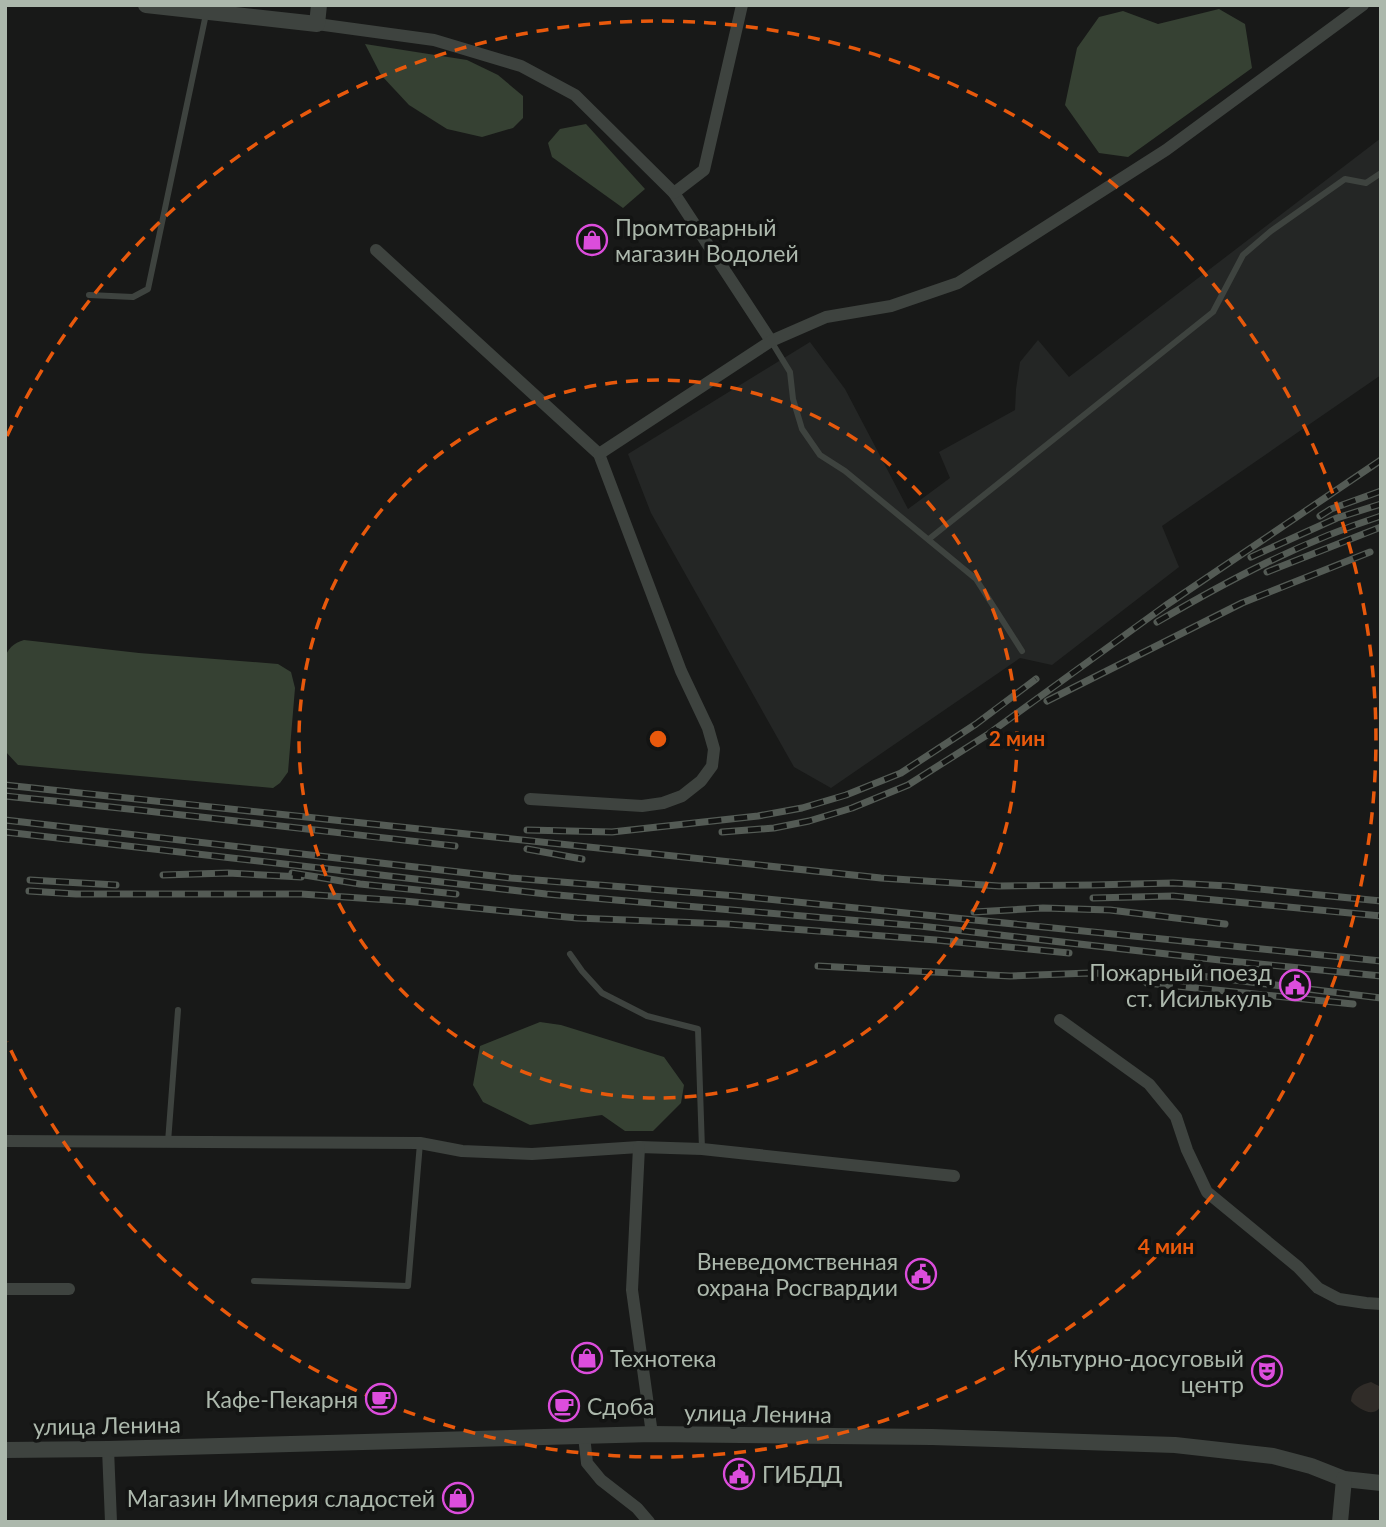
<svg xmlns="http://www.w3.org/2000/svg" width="1386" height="1527" font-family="Lato,sans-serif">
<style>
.built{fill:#242625}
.green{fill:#302c28}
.water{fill:#364133}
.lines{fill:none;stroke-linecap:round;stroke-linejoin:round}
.path{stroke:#414742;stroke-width:2.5;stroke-dasharray:3.5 5;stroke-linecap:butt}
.service{stroke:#3e433f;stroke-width:6}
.minor{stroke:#3e433f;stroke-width:12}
.tertiary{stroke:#3e433f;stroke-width:16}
.rail-casing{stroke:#545b55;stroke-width:7}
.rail{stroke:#131413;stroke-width:4.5;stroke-dasharray:13;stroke-linecap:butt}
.ring{fill:none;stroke:#e8590c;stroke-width:3.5;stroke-dasharray:12 9}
.labels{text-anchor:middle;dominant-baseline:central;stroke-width:7;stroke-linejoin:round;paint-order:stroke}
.poi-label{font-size:23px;fill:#acb8ac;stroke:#131413;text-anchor:end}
.street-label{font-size:23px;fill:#acb8ac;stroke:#131413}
.centre{fill:#e8590c;stroke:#131413;stroke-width:3.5}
.ring-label{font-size:21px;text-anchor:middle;font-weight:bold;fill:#e8590c;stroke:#131413;stroke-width:7;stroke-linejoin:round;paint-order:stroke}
</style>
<rect width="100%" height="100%" fill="#181918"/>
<polygon class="built" points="1381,138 1381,375 1162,526 1179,567 1052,665 1020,658 831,788 794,767 651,513 628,454 810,342 845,389 908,509 950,478 939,452 1015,410 1016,389 1020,362 1038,340 1069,377"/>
<path class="green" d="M1371,1382l10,5c0,4 1,14 0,18 -6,15 -24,3 -30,-4 1,-12 9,-16 20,-19z"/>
<g class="water">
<polygon points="1219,9 1245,24 1252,68 1128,157 1099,153 1065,105 1077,48 1099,17 1123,11 1158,24"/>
<polygon points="365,44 467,60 498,75 523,96 523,118 513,128 482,137 447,129 409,105 381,75"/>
<polygon points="586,124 645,189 623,208 552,157 548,143 560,129"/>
<path d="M24,640l115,13 139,11 13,8 4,16 -7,84 -8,11 -7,5 -255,-23 -13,-14v-91c1,-11 9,-17 19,-20z"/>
<polygon points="540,1022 561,1025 664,1057 684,1085 681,1103 653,1131 625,1131 602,1115 530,1125 483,1102 473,1085 480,1046"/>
</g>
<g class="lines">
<polyline class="path" points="1378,1522 1381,1520"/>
<g class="service">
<polyline points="89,295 133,297 148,289 206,14"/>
<polyline points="771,341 790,372 793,399 802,429 820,455 845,471 976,579 1022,651"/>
<polyline points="929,539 1213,312 1243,255 1271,231 1345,179 1366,183 1381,173"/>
<polyline points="570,954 582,971 602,993 647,1016 698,1029 702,1149"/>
<polyline points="168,1142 178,1010"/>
<polyline points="254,1281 408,1286 420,1143"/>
</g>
<g class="minor">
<polyline points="317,24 434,40 521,66 575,95 674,193 771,341"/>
<polyline points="674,193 704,170 742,5"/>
<polyline points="376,250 599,454 681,671 708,728 714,749 712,766 701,781 682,796 663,803 642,806 530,799"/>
<polyline points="599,454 771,341 826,317 891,306 958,283 1166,150 1363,5"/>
<polyline points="1060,1020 1149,1084 1176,1117 1187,1150 1207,1192 1298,1267 1318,1288 1339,1299 1366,1303 1381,1304"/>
<polyline points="5,1141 420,1143 462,1151 532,1154 639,1147 702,1149 954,1176"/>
<polyline points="639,1147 632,1290 652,1434"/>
<polyline points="5,1289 69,1289"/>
<polyline points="584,1436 587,1463 601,1480 637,1508 649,1522"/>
<polyline points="108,1449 111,1522"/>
</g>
<g class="tertiary">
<polyline points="146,5 317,24 319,5"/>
<polyline points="5,1450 108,1449 652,1434 932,1437 1175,1445 1273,1456 1311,1466 1344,1479 1381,1483"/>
<polyline points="1340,1522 1344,1479"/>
</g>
<g class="rail-casing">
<g id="rail">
<polyline points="1320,516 1331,509 1381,491"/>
<polyline points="1251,557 1337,518 1381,504"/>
<polyline points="1267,572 1381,527"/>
<path d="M1157,622c72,-42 144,-80 224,-106"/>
<polyline points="1047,701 1242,603 1370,552"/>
<polyline points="5,785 881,878 999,886 1093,885 1173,883 1228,886 1381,901"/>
<path d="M5,796c150,15 300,33 450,50"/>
<polyline points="5,820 511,878 737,896 1381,961"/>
<polyline points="527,830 612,832 758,816 802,808 846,795 901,773 976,724 1036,679"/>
<polyline points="5,832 546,894 920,926 1220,960 1381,976"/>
<polyline points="722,832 774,828 809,821 852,808 908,785 987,735 1165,606 1381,460"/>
<polyline points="527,849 582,859"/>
<polyline points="292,873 360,884 456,894"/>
<polyline points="163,875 228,873 301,877"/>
<polyline points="30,880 116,885"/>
<polyline points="29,891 76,894 301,894 404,901 577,918 727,924 936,940 1069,953"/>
<polyline points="1093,898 1173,896 1381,916"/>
<polyline points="974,912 1043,908 1110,910 1225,924"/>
<polyline points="818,966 1010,976 1090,973 1175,974 1210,977 1381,998"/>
<polyline points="1147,983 1353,1004"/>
</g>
</g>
<use href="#rail" class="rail"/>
</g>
<g class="ring">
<circle cx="658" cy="739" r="359"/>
<path d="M7 436A718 718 0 1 1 7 1042"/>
</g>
<defs>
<g id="shop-ring" transform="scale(1.575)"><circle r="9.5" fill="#131413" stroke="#dc4ddc" stroke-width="1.5"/><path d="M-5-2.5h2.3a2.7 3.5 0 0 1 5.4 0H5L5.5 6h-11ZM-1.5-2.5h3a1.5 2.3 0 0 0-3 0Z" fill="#dc4ddc"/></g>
<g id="civic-ring" transform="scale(1.575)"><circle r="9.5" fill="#131413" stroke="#dc4ddc" stroke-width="1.5"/><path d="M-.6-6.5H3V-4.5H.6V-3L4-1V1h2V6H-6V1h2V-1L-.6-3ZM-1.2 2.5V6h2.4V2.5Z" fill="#dc4ddc"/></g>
<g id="theatre-ring" transform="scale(1.575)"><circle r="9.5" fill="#131413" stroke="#dc4ddc" stroke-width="1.5"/><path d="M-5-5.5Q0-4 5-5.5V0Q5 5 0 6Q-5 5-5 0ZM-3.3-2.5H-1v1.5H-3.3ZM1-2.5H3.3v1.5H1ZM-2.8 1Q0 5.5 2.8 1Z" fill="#dc4ddc"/></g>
<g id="cafe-ring" transform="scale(1.575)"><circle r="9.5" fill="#131413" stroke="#dc4ddc" stroke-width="1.5"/><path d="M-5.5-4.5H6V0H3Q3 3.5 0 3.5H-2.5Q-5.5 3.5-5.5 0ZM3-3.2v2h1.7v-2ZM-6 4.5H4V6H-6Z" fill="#dc4ddc"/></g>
</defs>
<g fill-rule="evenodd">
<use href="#shop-ring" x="592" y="240"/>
<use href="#civic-ring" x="1295" y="985"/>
<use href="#civic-ring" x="921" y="1274"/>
<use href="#shop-ring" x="587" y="1358"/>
<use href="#theatre-ring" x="1267" y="1371"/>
<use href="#cafe-ring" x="381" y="1399"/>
<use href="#cafe-ring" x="564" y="1406"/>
<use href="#civic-ring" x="739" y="1474"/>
<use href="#shop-ring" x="458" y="1498"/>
</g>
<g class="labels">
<g class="poi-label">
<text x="615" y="227" text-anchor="start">Промтоварный<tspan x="615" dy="26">магазин Водолей</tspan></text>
<text x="1272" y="972">Пожарный поезд<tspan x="1272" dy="26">ст. Исилькуль</tspan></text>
<text x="898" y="1261">Вневедомственная<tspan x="898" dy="26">охрана Росгвардии</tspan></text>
<text x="610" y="1358" text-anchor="start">Технотека</text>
<text x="1244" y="1358">Культурно-досуговый<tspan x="1244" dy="26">центр</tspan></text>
<text x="358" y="1399">Кафе-Пекарня</text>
<text x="587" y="1406" text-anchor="start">Сдоба</text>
<text x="762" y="1474" text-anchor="start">ГИБДД</text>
<text x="435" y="1498">Магазин Империя сладостей</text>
</g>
<g class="street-label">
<text transform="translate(758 1413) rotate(1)">улица Ленина</text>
<text transform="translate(107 1425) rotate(-1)">улица Ленина</text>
</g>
</g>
<circle cx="658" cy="739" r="10" class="centre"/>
<g class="ring-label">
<text x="1017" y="746">2 мин</text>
<text x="1166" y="1254">4 мин</text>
</g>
<rect width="1386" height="1527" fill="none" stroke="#acb8ac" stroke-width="14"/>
</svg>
